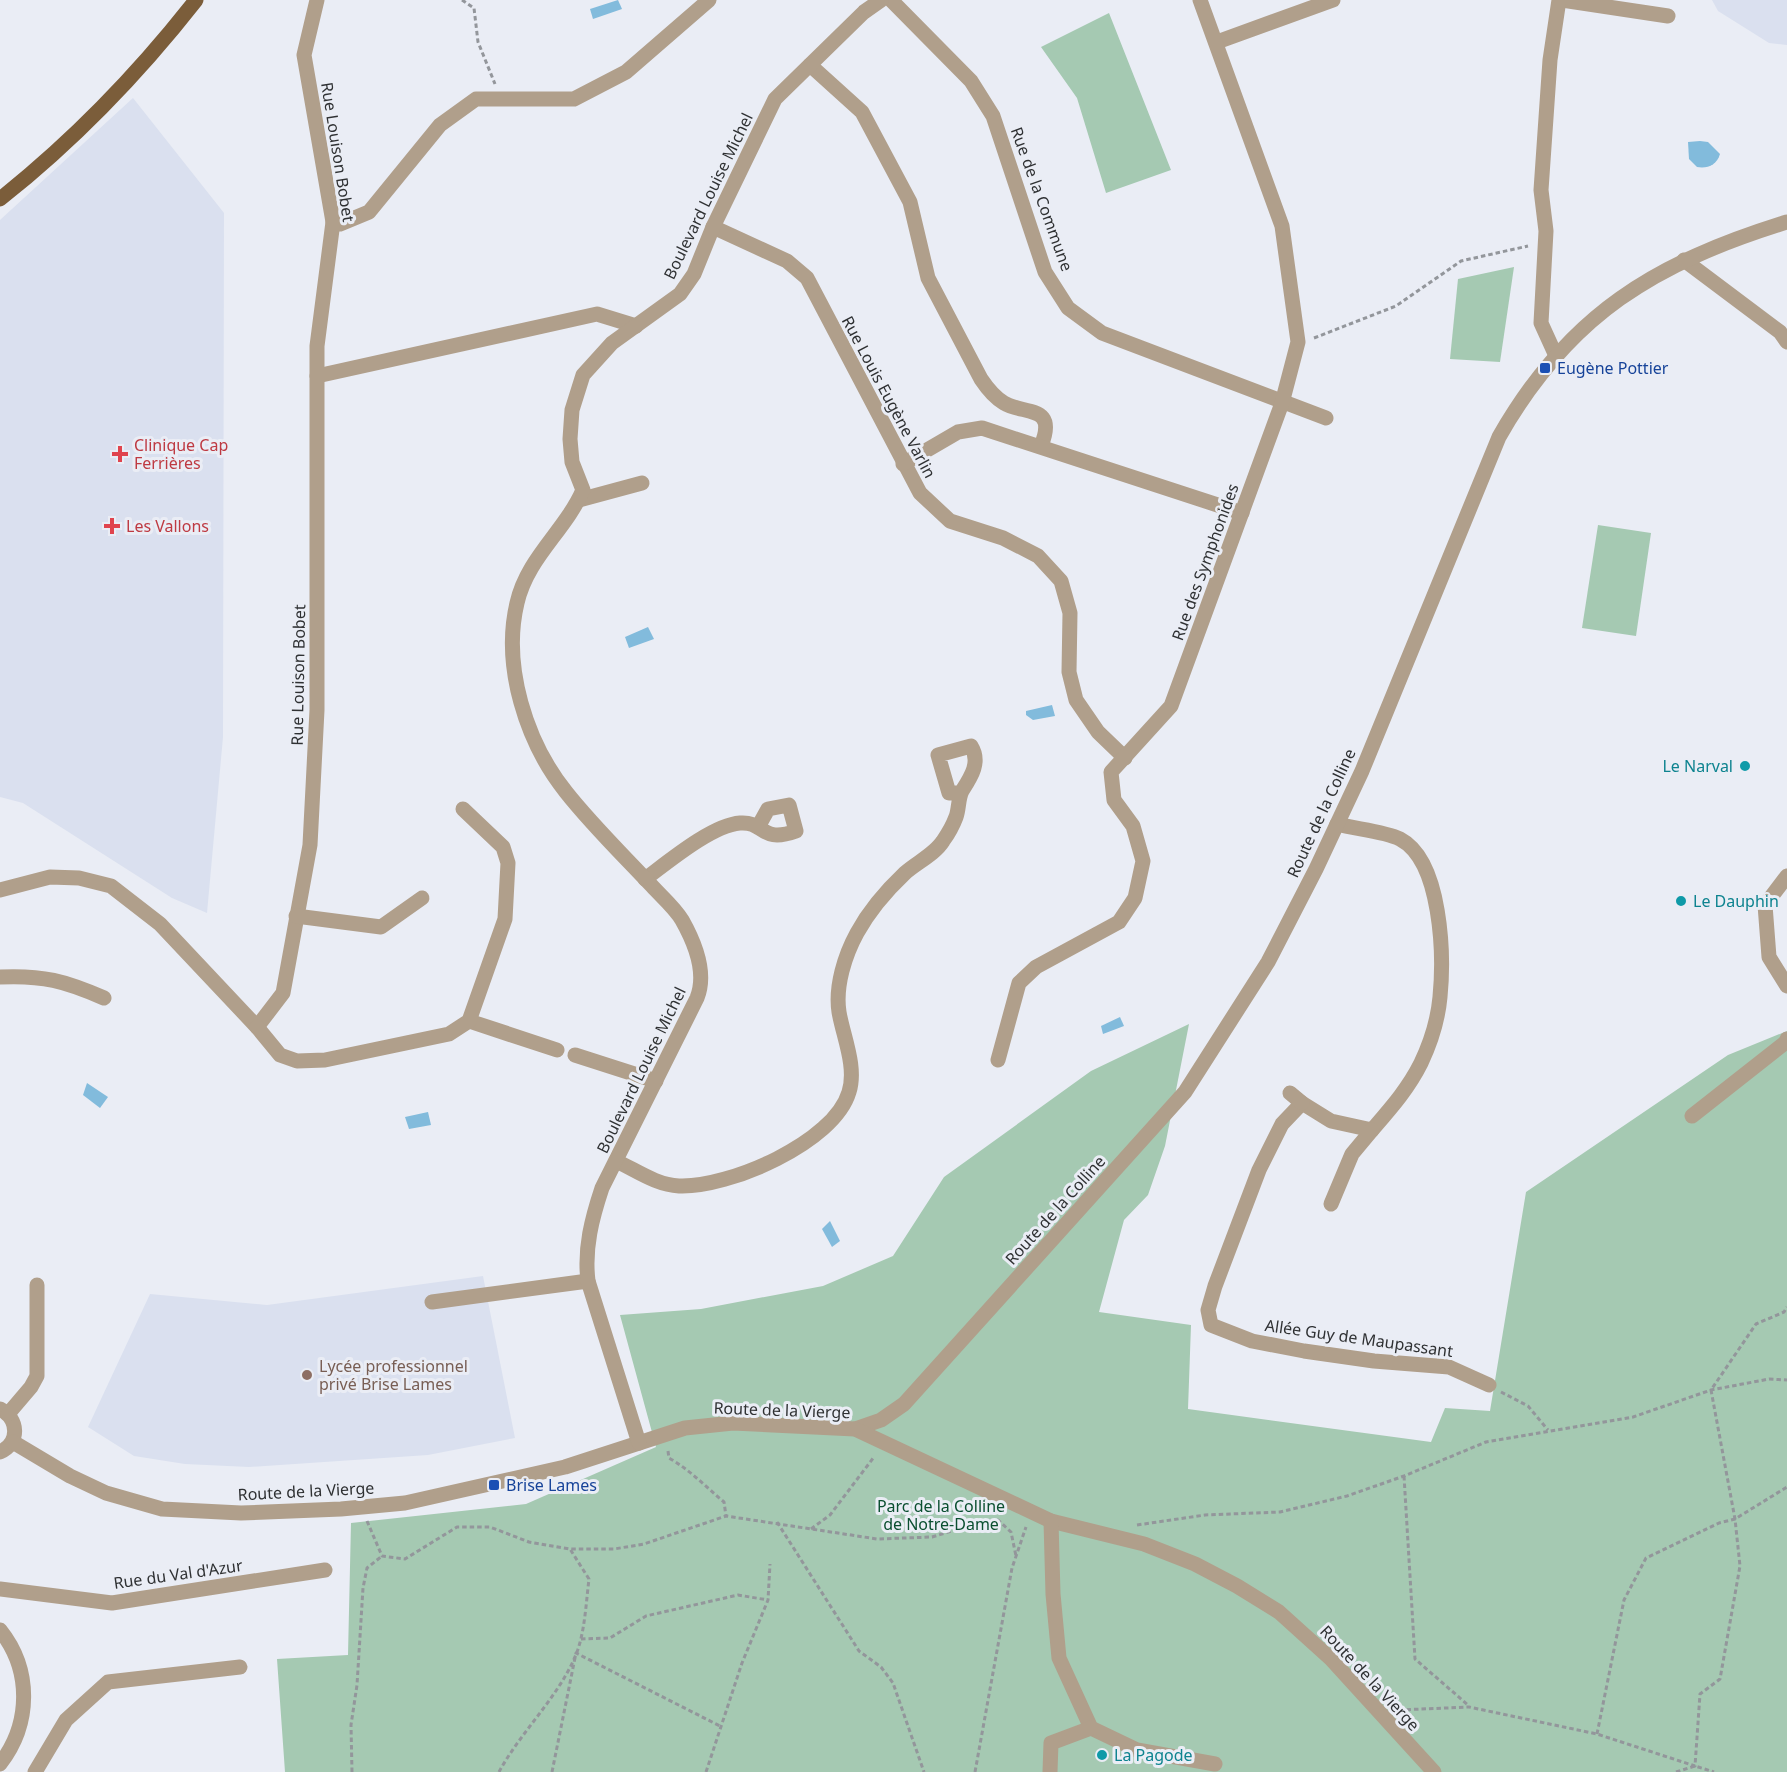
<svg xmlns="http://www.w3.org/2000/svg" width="1787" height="1772" font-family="'Noto Sans',sans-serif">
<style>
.built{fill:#dae0ef}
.green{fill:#a5c9b2}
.water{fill:#82bbdc}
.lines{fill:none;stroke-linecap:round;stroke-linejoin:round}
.path{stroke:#93969b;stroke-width:3;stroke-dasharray:4.5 3;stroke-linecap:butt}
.minor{stroke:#b09f8b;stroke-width:15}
.major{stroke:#7b5d3a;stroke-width:15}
.transit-dot{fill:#1a4fb4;stroke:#eaedf5;stroke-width:2}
.health-dot{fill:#e0444e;stroke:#eaedf5;stroke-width:2}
.culture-dot{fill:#0f9aa8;stroke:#eaedf5;stroke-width:2}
.education-dot{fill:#8d6e63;stroke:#eaedf5;stroke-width:2}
.labels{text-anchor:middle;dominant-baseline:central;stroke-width:6;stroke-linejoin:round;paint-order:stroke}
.street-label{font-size:16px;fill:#2f3133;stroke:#eaedf5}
.transit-label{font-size:16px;fill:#164399;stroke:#eaedf5;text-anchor:start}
.health-label{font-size:16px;fill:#be3a42;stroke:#eaedf5;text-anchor:start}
.culture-label{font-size:16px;fill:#0d838f;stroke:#eaedf5;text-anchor:start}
.education-label{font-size:16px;fill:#785e54;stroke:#eaedf5;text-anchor:start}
.park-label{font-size:16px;fill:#0a4f30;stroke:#eaedf5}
</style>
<rect width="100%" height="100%" fill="#eaedf5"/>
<g class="built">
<polygon points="1712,0 1787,0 1787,45 1769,43 1718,11"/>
<polygon points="133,98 224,213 223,737 207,913 172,898 23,803 0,797 0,220"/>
<polygon points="483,1276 515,1438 428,1455 249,1467 185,1464 134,1456 88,1427 150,1294 267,1305"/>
</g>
<g class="green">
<polygon points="1109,13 1171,170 1106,193 1077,98 1041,47"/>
<polygon points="1514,267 1500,362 1450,359 1458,279"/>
<polygon points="1598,525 1651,533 1636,636 1582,628"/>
<polygon points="1189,1024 1165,1146 1148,1195 1124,1220 1099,1312 1191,1325 1188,1409 1431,1442 1445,1408 1490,1411 1526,1192 1728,1055 1787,1031 1787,1772 285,1772 277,1659 348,1655 351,1523 526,1504 656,1447 620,1315 701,1309 823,1286 893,1256 944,1177 1091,1071"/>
</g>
<g class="water">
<polygon points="618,0 622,9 593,19 590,9"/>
<path d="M1700,141l8,1 12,12c-3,11 -13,15 -23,13l-8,-8 -1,-17z"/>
<polygon points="648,627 654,639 629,648 625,637"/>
<polygon points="1052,705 1055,716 1033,720 1026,715 1026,711"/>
<polygon points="1120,1017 1124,1026 1103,1034 1101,1026"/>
<polygon points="87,1083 108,1097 100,1108 83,1095"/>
<polygon points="428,1112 431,1125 409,1129 405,1117"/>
<polygon points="830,1221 840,1241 832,1247 822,1229"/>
</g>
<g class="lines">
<g class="path">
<polyline points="462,0 474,8 478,42 495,84"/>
<polyline points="1314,338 1396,306 1461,261 1528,246"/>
<polyline points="1501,1392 1528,1406 1548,1430"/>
<path d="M668,1451l1,7c21,12 36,28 55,44l2,14"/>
<polyline points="1404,1476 1415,1659 1468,1705"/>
<polyline points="367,1521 382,1556 405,1559 457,1527 490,1527 529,1542 570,1549 614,1549 644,1544 726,1516 877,1539 932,1537 985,1521 998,1520 1011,1532 1016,1556"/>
<polyline points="777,1522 859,1651 881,1667 893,1683 924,1772"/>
<polyline points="1137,1525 1205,1515 1280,1512 1347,1496 1404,1476 1486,1442 1633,1417 1711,1390 1769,1379 1787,1380"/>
<polyline points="811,1529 830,1515 874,1457"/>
<polyline points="581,1639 610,1638 646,1616 738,1595 768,1600"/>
<polyline points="1399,1710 1469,1707 1597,1734 1695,1766 1700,1694 1720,1679 1740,1566 1735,1519 1711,1390 1756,1324 1784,1312 1787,1307"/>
<polyline points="1597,1734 1624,1600 1646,1558 1719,1523 1735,1519 1787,1487"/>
<polyline points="352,1772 351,1725 357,1685 363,1588 367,1568 382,1556"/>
<path d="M499,1772c22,-41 61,-76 78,-120 8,-22 9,-49 12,-73l-19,-30"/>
<polyline points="552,1772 576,1653 722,1727"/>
<polyline points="706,1772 742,1663 768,1600 770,1564"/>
<polyline points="975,1772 1012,1568 1026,1527"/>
<polyline points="1676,1772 1695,1766 1714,1772"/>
</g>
<g class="minor">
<polyline points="891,0 971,81 993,116 1045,272 1068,308 1102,333 1326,418"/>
<polyline points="1562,0 1668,16"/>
<polyline points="1217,42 1333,0"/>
<path d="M810,65l52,47 48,90 18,76 53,101c6,9 13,18 23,24 20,12 54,1 37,43"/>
<polyline points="333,222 340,224 369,212 440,125 476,99 574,99 626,72 709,0"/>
<polyline points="713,227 787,261 807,278 920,493 950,521 1003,538 1038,556 1061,581 1070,613 1069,672 1076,700 1098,732 1125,758"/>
<polyline points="1684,260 1780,332 1787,342"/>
<polyline points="1556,356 1541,323 1546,231 1541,190 1550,60 1559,0"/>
<polyline points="317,376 597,314 636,326"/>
<polyline points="903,464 958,432 982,428 1242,513"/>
<polyline points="579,500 642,483"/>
<path d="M1337,824c18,5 47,7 63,15 42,22 44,117 40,158 -2,22 -10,47 -19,66 -13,26 -30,45 -49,67l-41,-9 -29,-18 -20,21 -23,46 -44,116 -7,24 3,15 41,16 52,10 70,10 75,6 40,18"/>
<polyline points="1787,876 1765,905 1769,957 1787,986"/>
<path d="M645,879c23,-17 67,-54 95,-56 25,-2 20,21 56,8l-7,-26 -21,4 -10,18"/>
<polyline points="0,890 50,877 79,878 111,886 160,924 257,1027 283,993 310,845 317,710 317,346 333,222 304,55 317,0"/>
<polyline points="296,916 381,927 422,898"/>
<path d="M0,977c43,-2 65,4 104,21"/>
<polyline points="469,1021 557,1050"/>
<polyline points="257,1027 280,1055 297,1061 325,1060 449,1034 469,1021 505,919 508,863 503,847 463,809"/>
<polyline points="575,1055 656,1081"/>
<polyline points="998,1060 1019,983 1036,967 1119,922 1135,898 1143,861 1133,826 1114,800 1111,772 1171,706 1282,403 1298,342 1282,226 1200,0"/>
<polyline points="1290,1093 1302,1103"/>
<polyline points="1692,1116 1786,1042 1787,1039"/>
<path d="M616,1161c20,9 40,24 63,25 49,2 155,-43 170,-94 8,-25 -6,-56 -10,-80 -4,-26 6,-57 18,-79 12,-22 30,-43 48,-60 11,-10 30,-19 38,-32 5,-7 10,-16 13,-24 3,-8 2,-18 6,-26 9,-14 19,-29 9,-45l-33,9 11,38h12"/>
<polyline points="1331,1204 1352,1154 1372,1130"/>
<polyline points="432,1302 588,1281"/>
<path d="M0,1409c19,10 20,34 0,43"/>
<polyline points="8,1414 31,1387 37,1376 37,1285"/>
<path d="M855,1429l26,-9 23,-16 281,-312 83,-130 48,-93 46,-98 137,-334c70,-123 156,-174 288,-215"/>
<polyline points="13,1442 70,1476 106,1493 162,1509 241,1513 341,1509 405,1503 565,1467 685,1428 733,1423 855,1429 1051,1521 1144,1544 1195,1564 1237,1586 1279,1612 1331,1659 1434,1772"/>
<path d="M639,1443l-51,-162c-4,-33 4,-63 14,-93l95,-190c10,-25 -2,-55 -15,-78 -7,-12 -20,-23 -30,-34 -29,-31 -60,-61 -86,-94 -40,-50 -64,-126 -49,-189 10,-45 48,-72 66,-113l-11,-28 -2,-23 2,-29 11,-35 29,-32 68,-49 14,-20 19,-47 62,-128 89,-87 17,-12"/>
<polyline points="1051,1521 1053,1594 1059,1658 1091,1728 1137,1750 1215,1764"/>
<polyline points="0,1589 112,1603 325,1570"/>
<path d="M0,1630c32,40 31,94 0,134"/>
<polyline points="35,1772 66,1720 108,1682 240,1667"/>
<polyline points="1050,1772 1051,1743 1091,1728"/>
</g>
<path class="major" d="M0,199c73,-58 138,-125 196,-199"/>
</g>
<g class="transit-dot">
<rect x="1539" y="362" width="12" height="12" rx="3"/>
<rect x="488" y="1479" width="12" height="12" rx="3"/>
</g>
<g class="health-dot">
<path d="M117 445h6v6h6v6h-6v6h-6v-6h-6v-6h6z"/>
<path d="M109 517h6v6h6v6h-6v6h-6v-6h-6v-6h6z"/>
</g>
<g class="culture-dot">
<circle cx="1745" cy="766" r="6"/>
<circle cx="1681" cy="901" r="6"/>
<circle cx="1102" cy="1755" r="6"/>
</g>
<circle class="education-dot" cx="307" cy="1375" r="6"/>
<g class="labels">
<g class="street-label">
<text transform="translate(338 152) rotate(81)">Rue Louison Bobet</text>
<text transform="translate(708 196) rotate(-64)">Boulevard Louise Michel</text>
<text transform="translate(1042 199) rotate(70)">Rue de la Commune</text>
<text transform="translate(889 397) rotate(62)">Rue Louis Eugène Varlin</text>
<text transform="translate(1205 562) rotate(-70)">Rue des Symphonides</text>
<text transform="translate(298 675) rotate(-89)">Rue Louison Bobet</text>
<text transform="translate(1321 813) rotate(-65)">Route de la Colline</text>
<text transform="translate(641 1070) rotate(-64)">Boulevard Louise Michel</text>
<text transform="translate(1055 1210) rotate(-48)">Route de la Colline</text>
<text transform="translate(1359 1338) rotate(8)">Allée Guy de Maupassant</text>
<text transform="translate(782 1410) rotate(2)">Route de la Vierge</text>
<text transform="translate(306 1491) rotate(-3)">Route de la Vierge</text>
<text transform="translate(178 1574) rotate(-8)">Rue du Val d'Azur</text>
<text transform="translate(1370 1678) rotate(47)">Route de la Vierge</text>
</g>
<g class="transit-label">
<text x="1557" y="368">Eugène Pottier</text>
<text x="506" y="1485">Brise Lames</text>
</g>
<g class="health-label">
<text x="134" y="445">Clinique Cap<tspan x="134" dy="18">Ferrières</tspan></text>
<text x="126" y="526">Les Vallons</text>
</g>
<g class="culture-label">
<text x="1733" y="766" text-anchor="end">Le Narval</text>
<text x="1693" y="901">Le Dauphin</text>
<text x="1114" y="1755">La Pagode</text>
</g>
<g class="education-label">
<text x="319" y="1366">Lycée professionnel<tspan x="319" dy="18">privé Brise Lames</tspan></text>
</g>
<g class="park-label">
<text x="941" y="1506">Parc de la Colline<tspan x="941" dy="18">de Notre-Dame</tspan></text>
</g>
</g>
</svg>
